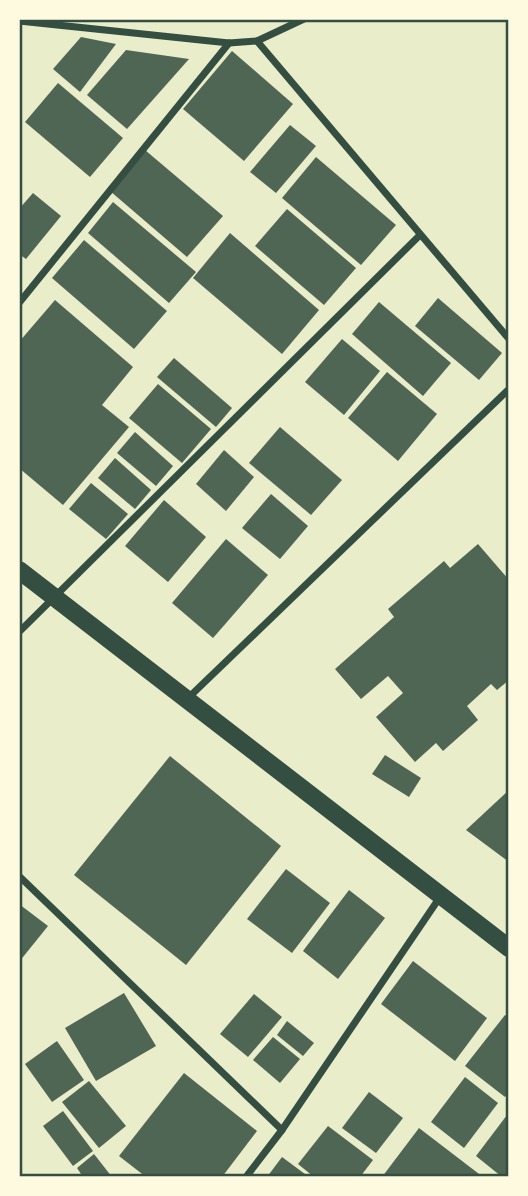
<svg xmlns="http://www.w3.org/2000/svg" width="528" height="1196" font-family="Manrope,sans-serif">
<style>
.building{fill:#4f6655}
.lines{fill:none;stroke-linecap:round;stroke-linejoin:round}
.minor{stroke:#344e41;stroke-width:7}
.primary{stroke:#344e41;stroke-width:18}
.neatline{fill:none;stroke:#344e41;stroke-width:2.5}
</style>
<rect width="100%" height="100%" fill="#e9edc9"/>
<g class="building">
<polygon points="81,37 116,44 80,92 53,69"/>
<polygon points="126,50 189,59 127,129 87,95"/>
<polygon points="232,51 293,104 244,161 183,109"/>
<polygon points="58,83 123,138 90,177 25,122"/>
<polygon points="290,125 316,146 276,193 250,172"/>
<polygon points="145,150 223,216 187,257 110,191"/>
<polygon points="316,157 396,225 361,265 282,198"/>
<polygon points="33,193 61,216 26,259 19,254 19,209"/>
<polygon points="113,202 196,272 169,303 88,233"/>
<polygon points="287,209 356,268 324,305 255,246"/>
<polygon points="230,233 319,310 282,354 193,278"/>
<polygon points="84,240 167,311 134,349 52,278"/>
<polygon points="438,298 502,353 479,380 415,326"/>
<polygon points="55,300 133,367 102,405 129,427 63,505 19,468 19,342"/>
<polygon points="379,302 451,363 423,396 352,334"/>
<polygon points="342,339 380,371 344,415 305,382"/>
<polygon points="174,358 232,408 216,427 157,377"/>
<polygon points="387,372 437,414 398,461 348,418"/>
<polygon points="158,384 211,429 182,463 129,418"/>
<polygon points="280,427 342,480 311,515 249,463"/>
<polygon points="135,432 173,466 156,486 117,453"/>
<polygon points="224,450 254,477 226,511 196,484"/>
<polygon points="115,458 151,490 135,509 98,478"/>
<polygon points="91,483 128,514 106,539 69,509"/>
<polygon points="271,494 308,526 280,559 242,528"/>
<polygon points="164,500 206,537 168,582 125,546"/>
<polygon points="226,539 268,575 213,638 172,603"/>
<polygon points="478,544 509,580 509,680 497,690 491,684 467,706 478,720 443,751 436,743 415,762 376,717 403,693 388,676 361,699 335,669 394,617 388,609 444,561 450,568"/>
<polygon points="385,755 421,778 409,797 372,774"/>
<polygon points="170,756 281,846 186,965 74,875"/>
<polygon points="509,790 509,862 466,830"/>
<polygon points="286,869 330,903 292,953 247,919"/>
<polygon points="349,890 385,918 338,979 303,951"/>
<polygon points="19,904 48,926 19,962"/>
<polygon points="413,961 487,1018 455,1061 381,1004"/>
<polygon points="124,993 156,1046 96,1081 65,1028"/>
<polygon points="254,994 282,1017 248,1057 220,1034"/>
<polygon points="505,1015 509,1018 509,1092 505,1097 465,1066"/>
<polygon points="287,1021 314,1043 303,1056 277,1035"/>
<polygon points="273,1037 300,1059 280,1083 253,1060"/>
<polygon points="57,1041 84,1080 52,1102 25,1064"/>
<polygon points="184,1073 257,1131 222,1177 146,1177 119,1156"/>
<polygon points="465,1077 498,1103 464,1148 431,1122"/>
<polygon points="89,1081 126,1126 99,1148 62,1102"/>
<polygon points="369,1092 403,1118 376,1153 342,1128"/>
<polygon points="63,1111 93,1151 73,1166 43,1126"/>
<polygon points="507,1115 509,1177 502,1177 476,1156"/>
<polygon points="328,1126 373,1160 360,1177 314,1177 298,1164"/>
<polygon points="419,1128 483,1177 382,1177"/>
<polygon points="94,1154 112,1177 83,1177 77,1168"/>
<polygon points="282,1157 309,1177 267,1177"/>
</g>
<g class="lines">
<g class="minor">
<polyline points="19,21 229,43 257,41 304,19"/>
<polyline points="257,41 509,339"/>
<polyline points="19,303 229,43"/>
<polyline points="19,632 420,235"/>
<polyline points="186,700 509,389"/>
<polyline points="19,876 282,1130"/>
<polyline points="246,1177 282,1130 440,897"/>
</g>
<polyline class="primary" points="19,570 509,948"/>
</g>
<rect width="528" height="1196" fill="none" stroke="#fefae0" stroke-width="42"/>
<rect x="21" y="21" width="486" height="1154" class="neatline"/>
</svg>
